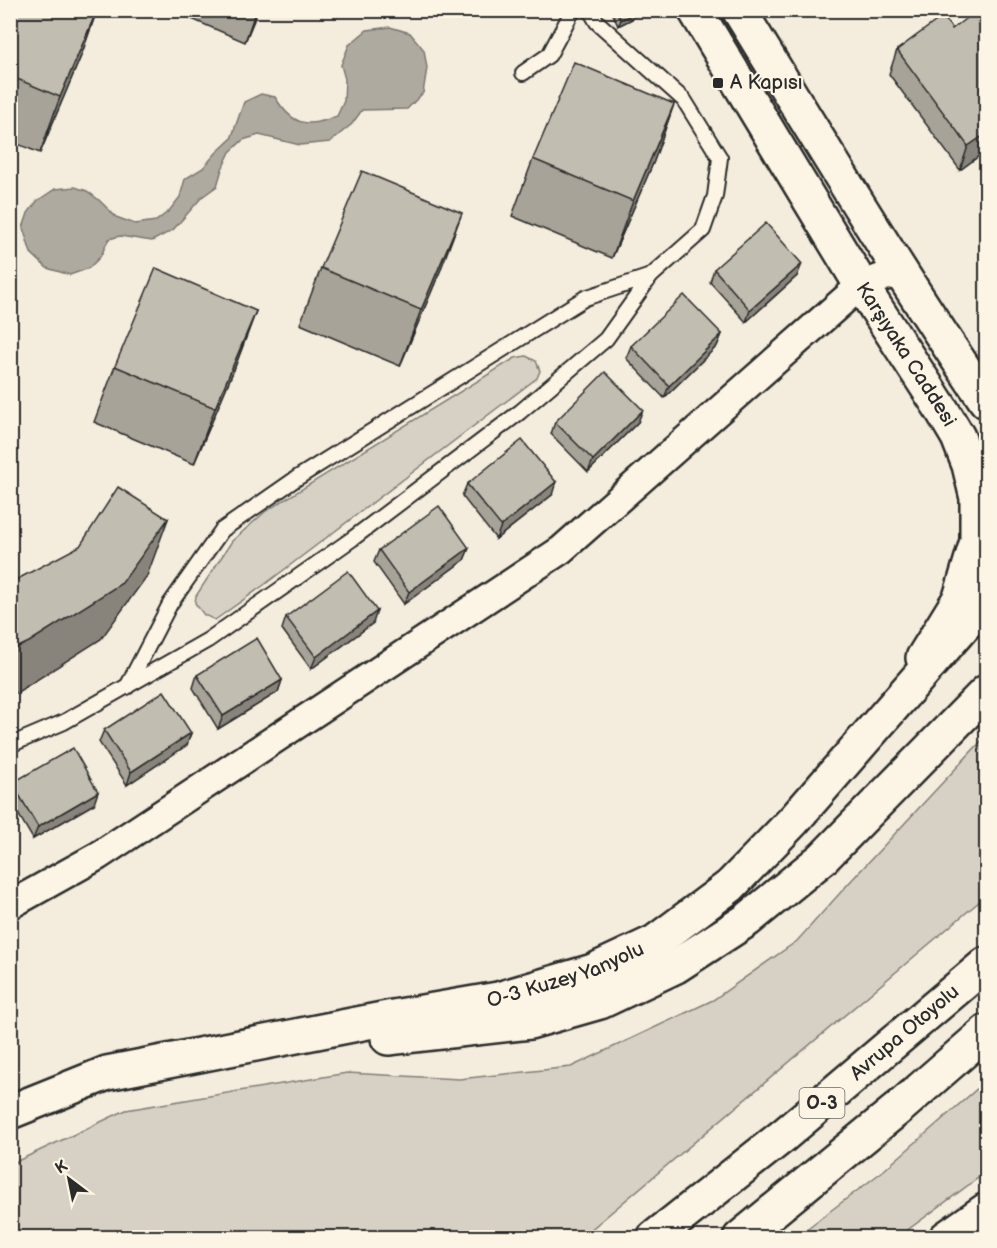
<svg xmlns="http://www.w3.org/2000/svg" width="997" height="1248" font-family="'Balsamiq Sans',sans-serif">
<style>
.green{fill:#d6d1c4;stroke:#807e78;stroke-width:1.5}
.water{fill:#afaaa0;stroke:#7a7771;stroke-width:1.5}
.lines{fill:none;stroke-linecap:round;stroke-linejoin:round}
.lane-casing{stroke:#2b2b2b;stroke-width:18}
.street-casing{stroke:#2b2b2b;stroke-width:32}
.secondary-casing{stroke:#2b2b2b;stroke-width:38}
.primary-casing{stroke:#2b2b2b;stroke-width:38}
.highway-casing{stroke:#2b2b2b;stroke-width:38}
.lane{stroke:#fcf5e5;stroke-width:14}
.street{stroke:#fcf5e5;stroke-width:27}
.secondary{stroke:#fcf5e5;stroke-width:33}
.primary{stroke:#fcf5e5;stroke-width:33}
.highway{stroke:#fcf5e5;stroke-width:33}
.wall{fill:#a7a398;stroke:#2b2b2b;stroke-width:1.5}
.shaded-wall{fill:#88847c;stroke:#2b2b2b;stroke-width:1.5}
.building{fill:#c2bdb1;stroke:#2b2b2b;stroke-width:1.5}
.poi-dot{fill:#2b2b2b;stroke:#fcf5e5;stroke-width:2}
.labels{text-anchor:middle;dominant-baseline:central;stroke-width:4.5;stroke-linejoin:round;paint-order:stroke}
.shield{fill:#fcf5e5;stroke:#6a6863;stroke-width:1.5}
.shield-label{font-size:18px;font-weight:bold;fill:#2b2b2b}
.poi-label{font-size:20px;fill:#2b2b2b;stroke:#fcf5e5;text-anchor:start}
.street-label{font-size:20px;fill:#2b2b2b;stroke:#fcf5e5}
</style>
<rect width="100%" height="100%" fill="#f4edde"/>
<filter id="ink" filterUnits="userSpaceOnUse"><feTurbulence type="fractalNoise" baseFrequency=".0167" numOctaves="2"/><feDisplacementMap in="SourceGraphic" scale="12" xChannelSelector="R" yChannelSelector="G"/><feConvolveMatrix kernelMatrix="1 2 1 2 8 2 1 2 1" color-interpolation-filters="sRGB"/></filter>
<g filter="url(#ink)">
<g class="green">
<polygon points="526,356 536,361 540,371 537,378 264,585 215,620 204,615 195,603 196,596 232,541 266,511 515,358"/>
<polygon points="986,736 986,896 582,1237 11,1237 11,1164 126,1110 347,1073 459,1079 571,1067 713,1000 797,941 849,883"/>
<polygon points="986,1081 986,1172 898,1237 796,1237 883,1171"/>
</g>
<path class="water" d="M390,27l20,6 14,17 3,18 -4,25 -16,16 -45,1 -10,14 -22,18 -30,3 -41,-10 -16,5 -13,12 -8,17 -5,17 -15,11 -29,33 -21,11 -32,-5 -11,3 -9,18 -11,11 -19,7 -23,-7 -16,-15 -8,-25 5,-15 9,-12 18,-12 20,-2 12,4 12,9 17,17 19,7 21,-3 13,-10 11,-14 5,-18 18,-11 13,-15 15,-14 13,-37 17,-8 14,3c17,28 32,32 62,19l7,-15 1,-22 -4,-14 8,-20 18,-15z"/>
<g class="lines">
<g class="lane-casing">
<g id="lane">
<polyline points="523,73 549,55 573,10"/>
<polyline points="127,687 170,604 222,530 297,478 585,298 651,276"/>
<polyline points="10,745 64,722 208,640 352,539 520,412 606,339 651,276 703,230 715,196 720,158 684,100 597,22 590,10"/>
</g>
</g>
<g class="street-casing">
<polyline id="street" points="10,905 98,856 561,550 861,285 900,271"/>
</g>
<g class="secondary-casing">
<g id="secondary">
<path id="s1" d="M695,10l166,275 81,125 16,27 11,28 8,33v43l-17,57 -37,60"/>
<path d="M739,10c81,132 160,264 247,391"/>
</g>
</g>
<g class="primary-casing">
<g id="primary">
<polyline points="388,1038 530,1022 600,1002 676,966 747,920 823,858 986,692"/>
<path id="s2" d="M10,1112l97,-39 286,-56 105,-18 95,-28 62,-29 75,-56 64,-66 192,-220"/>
<polyline points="946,1238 986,1210"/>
</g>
</g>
<g class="highway-casing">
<g id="highway">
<path id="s3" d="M654,1238l130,-103 202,-171"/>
<polyline points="740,1238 900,1107 986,1032"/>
</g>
</g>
<use href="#lane" class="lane"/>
<use href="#street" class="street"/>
<use href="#secondary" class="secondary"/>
<use href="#primary" class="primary"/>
<use href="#highway" class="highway"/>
</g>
<g class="wall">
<polygon points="10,10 97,10 81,56 40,153 10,141"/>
<polygon points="171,10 258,10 245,42"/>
<polygon points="611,10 633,10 634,13 632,19 618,26"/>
<polygon points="897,50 987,150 960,170 889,74"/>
<polygon points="674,104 654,161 612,258 512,216 533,159"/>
<polygon points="321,268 441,269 400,366 300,324"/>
<polygon points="714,269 797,276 746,322 710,282"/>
<polygon points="256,311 235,367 194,464 94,422 115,366"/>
<polygon points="722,334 717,346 664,398 626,358 631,346"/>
<polygon points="555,422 638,422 588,472 551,434"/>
<polygon points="467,484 552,495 496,539 462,496"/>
<polygon points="469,548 464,560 404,604 374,562 379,550"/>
<polygon points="286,617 373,623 311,669 282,629"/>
<polygon points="197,675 282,680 278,692 218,729 193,688"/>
<polygon points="104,730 191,733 187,745 127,785 99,742"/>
<polygon points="12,783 94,804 33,839 10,800 10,788"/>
</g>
<g class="shaded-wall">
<polygon points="97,10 81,56 40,153 60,97"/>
<polygon points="256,10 258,10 245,42"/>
<polygon points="634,13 632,19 618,26 621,20"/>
<polygon points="674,104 654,161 612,258 633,201"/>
<polygon points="987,133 987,150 960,170 968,146"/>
<polygon points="462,213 441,269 400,366 421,310"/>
<polygon points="802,264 797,276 746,322 750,310"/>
<polygon points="256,311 235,367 194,464 215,408"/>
<polygon points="722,334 717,346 664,398 669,386"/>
<polygon points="643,410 638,422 588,472 593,460"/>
<polygon points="556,482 552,495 496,539 501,526"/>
<polygon points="168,519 147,576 101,639 10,697 10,651"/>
<polygon points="469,548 464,560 404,604 409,592"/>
<polygon points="377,611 373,623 311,669 316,657"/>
<polygon points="282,680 278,692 218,729 223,716"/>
<polygon points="191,733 187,745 127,785 131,772"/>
<polygon points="98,792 94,804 33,839 38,827"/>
</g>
<g class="building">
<polygon points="10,10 97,10 60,97 10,76"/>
<polygon points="616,10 633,10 634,13 621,20"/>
<polygon points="977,10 987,10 987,133 968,146 897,50 943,16 952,29"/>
<polygon points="574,62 674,104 633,201 533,159"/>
<polygon points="362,171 462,213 421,310 321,268"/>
<polygon points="766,223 802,264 750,310 714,269"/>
<polygon points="156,268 256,311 215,408 115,366"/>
<polygon points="684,295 722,334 669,386 631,346"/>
<polygon points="605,372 643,410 593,460 555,422"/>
<polygon points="522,440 556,482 501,526 467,484"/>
<polygon points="118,487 168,519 122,583 29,642 10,651 10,583 80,546"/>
<polygon points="439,506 469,548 409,592 379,550"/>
<polygon points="348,571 377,611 316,657 286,617"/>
<polygon points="257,638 282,680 223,716 197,675"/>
<polygon points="164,691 191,733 131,772 104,730"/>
<polygon points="73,748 98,792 38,827 12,783"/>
</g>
</g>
<rect class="poi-dot" x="712" y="77" width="12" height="12" rx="3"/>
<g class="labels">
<rect class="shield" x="799.5" y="1088" width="45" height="30" rx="4.5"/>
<g class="shield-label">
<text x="822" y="1103">O-3</text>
</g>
<g class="poi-label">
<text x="730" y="83">A Kapısı</text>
</g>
<g class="street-label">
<text stroke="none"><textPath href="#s1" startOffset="404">Karşıyaka Caddesi</textPath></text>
<text stroke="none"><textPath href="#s2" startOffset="574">O-3 Kuzey Yanyolu</textPath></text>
<text stroke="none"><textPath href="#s3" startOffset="324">Avrupa Otoyolu</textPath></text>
</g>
</g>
<rect width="997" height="1248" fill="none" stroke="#fcf5e5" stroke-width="36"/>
<rect x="18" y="18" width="961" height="1212" fill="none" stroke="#2b2b2b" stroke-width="2" filter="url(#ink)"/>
<g transform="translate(69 1179) rotate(328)" stroke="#fcf5e5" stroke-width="4.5" paint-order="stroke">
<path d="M0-4.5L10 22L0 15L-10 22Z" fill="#2b2b2b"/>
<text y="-9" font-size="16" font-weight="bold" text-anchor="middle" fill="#2b2b2b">K</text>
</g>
</svg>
